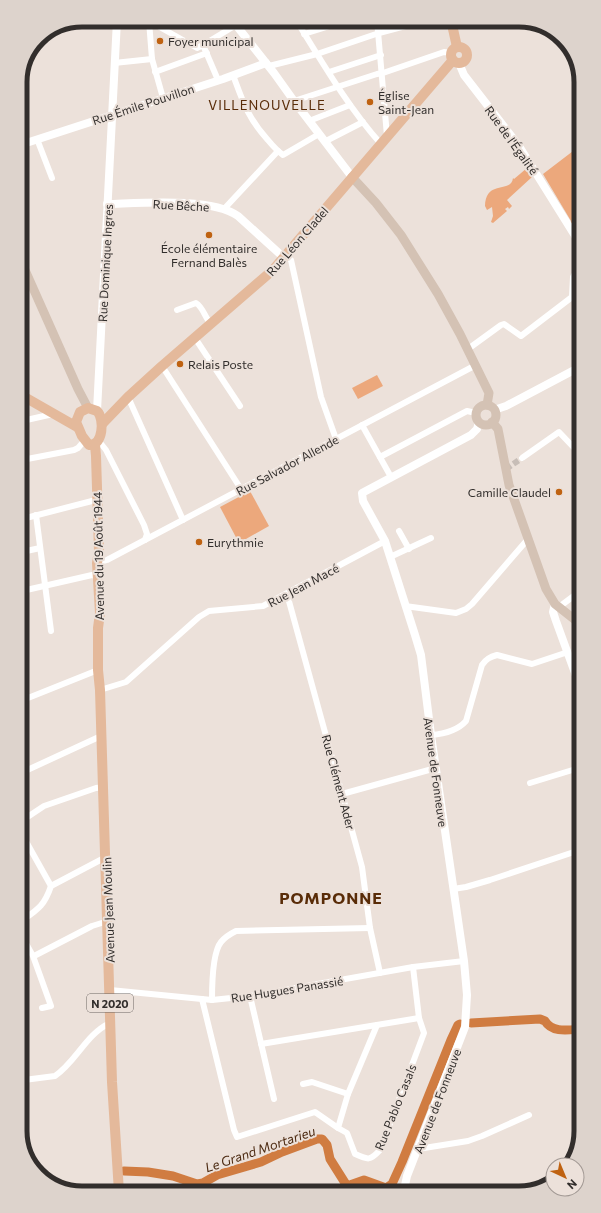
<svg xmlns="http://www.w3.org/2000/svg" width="601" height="1213" font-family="Commissioner,sans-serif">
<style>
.green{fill:#eca87c}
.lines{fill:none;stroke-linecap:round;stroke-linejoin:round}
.stream{stroke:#d07c41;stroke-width:1.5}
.river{stroke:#d07c41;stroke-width:9}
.minor-tunnel{stroke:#c7bdb7;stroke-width:6;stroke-dasharray:6 3;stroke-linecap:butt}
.minor{stroke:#fff;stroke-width:6}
.tertiary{stroke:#fff;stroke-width:8}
.secondary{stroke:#d4c2b4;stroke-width:9}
.primary{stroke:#e4b99b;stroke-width:10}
.poi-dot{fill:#bf6211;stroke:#ece1da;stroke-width:1.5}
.labels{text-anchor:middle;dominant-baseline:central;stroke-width:4;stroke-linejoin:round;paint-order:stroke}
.shield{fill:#ece1da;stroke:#6a6460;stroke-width:1}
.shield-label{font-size:11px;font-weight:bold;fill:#322e2c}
.poi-label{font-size:12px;fill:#322e2c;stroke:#ece1da;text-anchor:start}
.street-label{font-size:12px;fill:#322e2c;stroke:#ece1da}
.neighbourhood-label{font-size:13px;letter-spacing:1px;fill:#592c08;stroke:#ece1da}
.water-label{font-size:13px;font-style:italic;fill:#4b2910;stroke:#ece1da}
.district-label{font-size:16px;font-weight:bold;letter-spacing:1px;fill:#592c08;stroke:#ece1da}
.rim{fill:none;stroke:#322e2c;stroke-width:5}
</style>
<rect width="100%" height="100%" fill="#ece1da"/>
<g class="green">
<polygon points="577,148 577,233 570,222 571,221 543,174"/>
<path d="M527,168l5,9 -25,23 5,6 -3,3 -1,-2 -3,2 2,2 -14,12 -2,-1 2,-6 -1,-9 -5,3 -2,-4c1,-27 26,-12 28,-28l1,1z"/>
<polygon points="377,375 383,386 358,399 352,388"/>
<polygon points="250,491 269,526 239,543 220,507"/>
</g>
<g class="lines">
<polyline class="stream" points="47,1182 63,1181"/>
<g class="river">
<path d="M471,1023l69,-4 5,2c7,12 23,9 36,8"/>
<polyline points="124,1171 148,1172 173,1176 197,1184 203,1183 217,1175 261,1162 282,1152 317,1139 322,1139 327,1145 330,1159 347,1186 364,1180 386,1188 392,1184 402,1162 451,1040 458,1025 460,1024"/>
</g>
<polyline class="minor-tunnel" points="506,469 522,458"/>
<g class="minor">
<polyline points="122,20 149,21 197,48 203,45 218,80"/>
<path d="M296,20c26,42 52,87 85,124"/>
<polyline points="377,20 387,136"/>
<polyline points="149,21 152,59 163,98"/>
<polyline points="304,34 349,20"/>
<polyline points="203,45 236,25"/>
<polyline points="114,63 152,59"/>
<polyline points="269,66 317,54 379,33 428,20"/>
<polyline points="155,72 207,53"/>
<polyline points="329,72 381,55"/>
<path d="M233,75c10,27 15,43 34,64 5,6 9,11 16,16l36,-21"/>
<polyline points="294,101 377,74 383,73 444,52 451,53"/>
<polyline points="309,121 350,105"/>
<polyline points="37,139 52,178"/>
<polyline points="326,141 363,122"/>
<polyline points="224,209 278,151"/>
<polyline points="285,256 291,260 321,397 336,439"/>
<path d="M177,310l19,-7c7,4 9,15 15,21"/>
<polyline points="195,338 240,406"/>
<polyline points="468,349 501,325 504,324 521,336 572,297 573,277 577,270"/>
<polyline points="162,366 241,489"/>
<polyline points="128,397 183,520"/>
<polyline points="22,421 53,414"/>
<polyline points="362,425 391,477"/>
<polyline points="98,440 106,450 144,525 147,534 145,540"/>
<polyline points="380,457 467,411 476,413"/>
<polyline points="522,458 559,432 578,452"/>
<polyline points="22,460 74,450 78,448 85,440"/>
<polyline points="36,515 51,631"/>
<polyline points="22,519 92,501"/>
<polyline points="399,531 409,549"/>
<polyline points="22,552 40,548"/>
<polyline points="390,557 431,538"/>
<polyline points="97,563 107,560 476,365"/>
<polyline points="22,591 92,575 99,577"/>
<polyline points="287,594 362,867 370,928 380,973"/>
<polyline points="405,606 456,613 466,609 472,604 528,539"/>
<polyline points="559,607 579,592"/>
<polyline points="100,690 126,682 199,617 209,611 263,606 385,541"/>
<polyline points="23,700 98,670"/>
<path d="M431,735c12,-1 27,-5 35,-14l16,-56c4,-6 8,-8 15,-10l35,9 36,-12"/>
<polyline points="23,772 101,736"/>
<polyline points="530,783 579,768"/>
<polyline points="342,794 436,768"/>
<polyline points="23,820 44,806 96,788 104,787"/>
<polyline points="23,836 51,886"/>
<polyline points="453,889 466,887 490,880 580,850"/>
<path d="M24,919c15,-10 21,-15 27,-33l55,-29"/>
<polyline points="24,940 33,956 51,1006 42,1008"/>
<polyline points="36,955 92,926 108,921"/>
<polyline points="110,990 212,1000 250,996 413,967 464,961"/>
<polyline points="250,996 274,1099"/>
<polyline points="202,999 234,1130 237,1137 315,1112 338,1128"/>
<path d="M212,1000c0,-14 0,-47 9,-58 4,-5 9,-8 15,-11l134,-3"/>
<path d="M377,1025l-29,69 -10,34 9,5 8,21c13,6 15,7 25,-4l44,-117 -5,-15 -6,-51"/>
<polyline points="261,1044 419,1018"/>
<path d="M24,1080l31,-4c21,-14 31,-42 55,-53"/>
<polyline points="303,1084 312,1082 348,1094"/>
<polyline points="418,1149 468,1141 482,1136 529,1115"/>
</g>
<g class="tertiary">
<polyline points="232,20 274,73 294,101 352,177"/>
<polyline points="459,63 464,75 519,146 577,239"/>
<polyline points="20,145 223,79 266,63"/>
<path d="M107,204c35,-1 104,-7 131,12l43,39 4,1"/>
<polyline points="494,410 506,406 578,368"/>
<polyline points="97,411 117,20"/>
<polyline points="555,604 553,612 556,621 579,684"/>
<polyline points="404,1190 407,1176 465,1027 467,995 464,961 431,735 421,655 415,635 385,541 363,501 362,493 471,435 477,429 479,422"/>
</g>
<g class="secondary">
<polyline points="352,177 376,203 401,235 438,294 460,334 489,393 487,405"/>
<polyline points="21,261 78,389 88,408"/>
<circle cx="486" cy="415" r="10"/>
<polyline points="492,422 498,429 509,485 546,589 555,604 579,623"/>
</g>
<g class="primary">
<polyline points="451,20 457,47"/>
<circle cx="459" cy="55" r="8"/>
<polyline points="21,395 77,427"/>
<path d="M88,408l9,3c8,8 6,35 -8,34l-7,-9 -6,-14 4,-10z"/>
<polyline points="102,424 128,397 162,366 273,270 453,60"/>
<polyline points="95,445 96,456 99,551 97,563 100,613 98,628 98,670 100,690 112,1082 119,1192"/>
</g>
</g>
<g class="poi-dot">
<circle cx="160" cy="41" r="4"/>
<circle cx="370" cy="102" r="4"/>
<circle cx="209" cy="235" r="4"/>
<circle cx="180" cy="364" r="4"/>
<circle cx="559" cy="492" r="4"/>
<circle cx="199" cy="542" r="4"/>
</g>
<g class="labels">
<rect class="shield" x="87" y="994" width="46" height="18" rx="3"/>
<g class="shield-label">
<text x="110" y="1003">N 2020</text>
</g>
<g class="poi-label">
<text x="168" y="41">Foyer municipal</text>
<text x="378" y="95">Église<tspan x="378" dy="14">Saint-Jean</tspan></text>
<text x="209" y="248" text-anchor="middle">École élémentaire<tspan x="209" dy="14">Fernand Balès</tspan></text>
<text x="188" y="364">Relais Poste</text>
<text x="551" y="492" text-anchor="end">Camille Claudel</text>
<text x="207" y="542">Eurythmie</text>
</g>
<g class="street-label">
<text transform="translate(143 104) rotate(-18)">Rue Émile Pouvillon</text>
<text transform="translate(512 140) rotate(54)">Rue de l'Égalité</text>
<text transform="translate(181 205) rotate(3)">Rue Bêche</text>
<text transform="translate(297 241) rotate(-49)">Rue Léon Cladel</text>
<text transform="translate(105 263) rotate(-87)">Rue Dominique Ingres</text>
<text transform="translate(287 465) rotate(-28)">Rue Salvador Allende</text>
<text transform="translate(98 556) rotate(-91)">Avenue du 19 Août 1944</text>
<text transform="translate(303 585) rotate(-28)">Rue Jean Macé</text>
<text transform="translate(436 772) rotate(82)">Avenue de Fonneuve</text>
<text transform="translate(339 782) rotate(75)">Rue Clément Ader</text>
<text transform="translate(108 910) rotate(-92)">Avenue Jean Moulin</text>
<text transform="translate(287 989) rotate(-9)">Rue Hugues Panassié</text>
<text transform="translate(437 1101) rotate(-69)">Avenue de Fonneuve</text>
<text transform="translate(395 1107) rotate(-68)">Rue Pablo Casals</text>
</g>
<g class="neighbourhood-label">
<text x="267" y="105">VILLENOUVELLE</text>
</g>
<g class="water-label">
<text transform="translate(260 1149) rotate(-19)">Le Grand Mortarieu</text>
</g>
<g class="district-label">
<text x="331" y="897">POMPONNE</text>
</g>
</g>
<path d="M0 0H601V1213H0ZM82 27H519A55 55 0 0 1 574 82V1131A55 55 0 0 1 519 1186H82A55 55 0 0 1 27 1131V82A55 55 0 0 1 82 27Z" fill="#ddd3cc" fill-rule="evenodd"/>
<path class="rim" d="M82 27H519A55 55 0 0 1 574 82V1131A55 55 0 0 1 519 1186H82A55 55 0 0 1 27 1131V82A55 55 0 0 1 82 27Z"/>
<g transform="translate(565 1177) rotate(136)"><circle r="19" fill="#ece1da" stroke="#a29994"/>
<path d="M0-3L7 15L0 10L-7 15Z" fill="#bf6211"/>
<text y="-6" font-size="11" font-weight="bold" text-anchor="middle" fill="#322e2c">N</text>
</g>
</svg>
